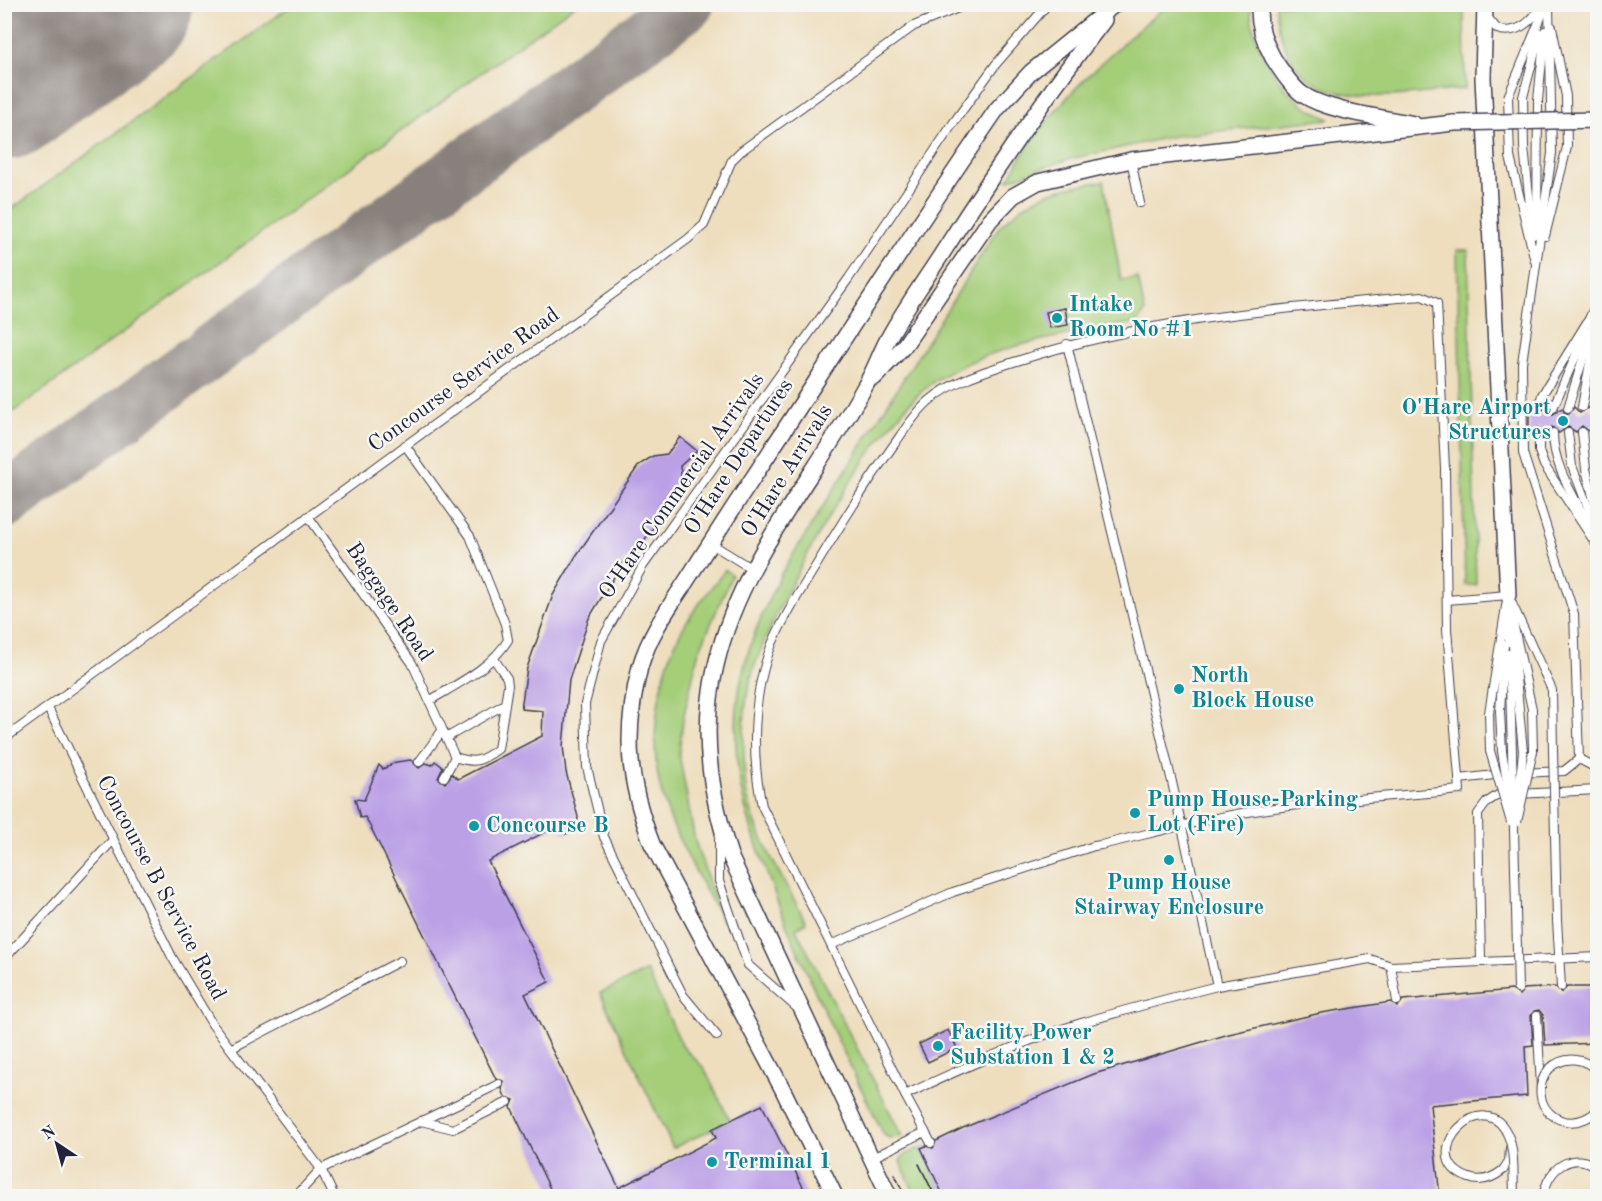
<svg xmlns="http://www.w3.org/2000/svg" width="1602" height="1201" font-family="'Old Standard TT',serif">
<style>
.green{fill:#a5ce79;stroke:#64785a;stroke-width:1.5}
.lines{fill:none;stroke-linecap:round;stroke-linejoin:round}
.taxiway{stroke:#88807c;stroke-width:54}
.runway{stroke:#88807c;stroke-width:134}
.building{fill:#bba0e6}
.lane-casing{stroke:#413e4f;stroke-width:10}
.street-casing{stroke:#413e4f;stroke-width:18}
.lane{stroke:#fff;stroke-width:8}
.street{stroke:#fff;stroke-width:15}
.tram{stroke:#22223b;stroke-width:1.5}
.lane-bridge-casing{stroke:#413e4f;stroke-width:10;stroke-linecap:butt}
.street-bridge-casing{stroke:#413e4f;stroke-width:18;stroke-linecap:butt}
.lane-bridge{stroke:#fff;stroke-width:8}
.street-bridge{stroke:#fff;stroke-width:15}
.culture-dot{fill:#0f9aa8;stroke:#f6f6f2;stroke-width:2}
.labels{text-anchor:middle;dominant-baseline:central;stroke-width:5;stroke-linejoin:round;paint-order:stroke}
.culture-label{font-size:22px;font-weight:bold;fill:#0d838f;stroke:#f6f6f2;text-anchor:start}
.street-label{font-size:22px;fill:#22223b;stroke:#f6f6f2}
</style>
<rect width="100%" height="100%" fill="#f6f6f2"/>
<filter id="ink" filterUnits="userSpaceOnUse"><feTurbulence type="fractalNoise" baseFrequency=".0167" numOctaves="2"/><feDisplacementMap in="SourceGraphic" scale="12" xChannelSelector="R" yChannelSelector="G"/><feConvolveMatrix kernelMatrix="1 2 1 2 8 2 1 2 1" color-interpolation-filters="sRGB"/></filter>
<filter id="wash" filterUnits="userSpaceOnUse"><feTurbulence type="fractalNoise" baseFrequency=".008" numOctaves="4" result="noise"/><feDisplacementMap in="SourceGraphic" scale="24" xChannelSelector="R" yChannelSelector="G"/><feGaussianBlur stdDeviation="1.35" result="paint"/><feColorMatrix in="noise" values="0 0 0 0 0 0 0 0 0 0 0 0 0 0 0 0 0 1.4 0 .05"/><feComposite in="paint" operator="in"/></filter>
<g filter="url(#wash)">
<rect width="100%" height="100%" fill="#eedebe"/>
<g class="green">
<polygon points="292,5 575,5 5,418 5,214"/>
<path d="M1168,5h83c-2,31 24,79 49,97 9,7 19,12 29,17l-155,17 -108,24 -58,20c34,-67 103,-129 160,-175z"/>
<path d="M1276,5h188l1,84c-81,7 -181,32 -189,-84z"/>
<path d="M1104,181l17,99 17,-2 7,34 -7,10c-65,13 -141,20 -199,56 -61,37 -168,230 -188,300 -9,32 -8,70 -6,103 4,46 40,100 61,141l-10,7 106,207 -13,2 -5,-3c-38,-77 -75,-152 -106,-232 -28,-76 -51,-129 -39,-212 7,-43 24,-80 43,-119l217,-345c36,-35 56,-38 105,-46z"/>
<polygon points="1457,250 1468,250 1476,585 1465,585"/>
<path d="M725,570l7,5 -34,79 -15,65 -4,35 16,87 28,82c-23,-46 -56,-95 -65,-146 -8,-45 2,-108 24,-147 11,-21 29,-41 43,-60z"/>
<polygon points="647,971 683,1047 704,1068 730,1121 673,1148 600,993"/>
<polygon points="921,1148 944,1196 916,1196 900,1161 904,1155"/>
</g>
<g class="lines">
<polyline class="taxiway" points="4,502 687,4"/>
<polyline class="runway" points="4,93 126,4"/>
</g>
<g id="blocks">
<g class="building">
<polygon points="1065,308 1068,325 1050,328 1046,312"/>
<polygon points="1574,407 1580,413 1589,407 1592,412 1598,412 1598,426 1592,427 1590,432 1582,426 1576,432 1568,427 1559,433 1552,427 1545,433 1538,427 1533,434 1529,434 1529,409 1539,415 1544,408 1553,414 1562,408 1564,412 1569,414"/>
<polygon points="680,437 697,451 680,466 682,480 679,490 630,561 625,559 589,618 569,680 563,746 566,772 578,817 576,830 566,834 555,827 488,861 549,982 525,994 619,1188 716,1138 712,1129 762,1105 808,1197 554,1197 511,1107 514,1100 505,1097 502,1089 504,1081 496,1079 371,828 365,817 360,818 355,799 364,800 379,765 383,769 396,762 411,760 419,768 426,763 432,765 435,761 443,767 438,778 445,783 452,774 458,779 542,736 543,711 521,709 527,668 553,595 576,556 639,465 653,456 667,454"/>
<polygon points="1555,987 1561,993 1567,987 1598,987 1598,1043 1545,1045 1543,1015 1539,1010 1534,1011 1531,1016 1533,1045 1525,1046 1527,1096 1430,1105 1440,1197 944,1197 921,1148 926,1146 933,1148 936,1141 963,1128 1094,1074 1229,1034 1321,1013 1391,1002 1397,1007 1403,1000 1414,999 1512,990 1519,995 1524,989"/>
<polygon points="948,1030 957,1048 928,1062 919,1044"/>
</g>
</g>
</g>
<g filter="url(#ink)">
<use href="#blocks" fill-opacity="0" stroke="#413e4f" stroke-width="1.5"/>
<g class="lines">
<g class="lane-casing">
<g id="lane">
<polyline points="1549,4 1552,153 1522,363 1523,453 1574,614 1579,759"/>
<path d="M1488,18l9,11c20,7 36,-9 46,-25"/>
<polyline points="1131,160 1140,203"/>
<polyline points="1537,232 1538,100 1545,31"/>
<polyline points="1533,235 1524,147 1523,97 1540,33"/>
<polyline points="1545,236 1567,147 1566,96 1552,27"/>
<polyline points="1535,261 1510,157 1508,97 1546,5"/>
<polyline points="1582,407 1596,329"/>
<polyline points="1595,407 1598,367"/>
<polyline points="1553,408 1586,332"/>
<polyline points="1568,408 1597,312"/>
<polyline points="1538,409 1542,395 1589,319 1598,300"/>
<polyline points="1582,432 1586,469 1598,516"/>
<polyline points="1596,432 1598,461"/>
<polyline points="1539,433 1539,451 1544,465 1598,547"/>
<path d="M1553,433c0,35 23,66 38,97"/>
<polyline points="1568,433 1572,466 1598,533"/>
<path d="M405,445l65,91 35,88 3,16c-17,28 -51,44 -79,61"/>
<polyline points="308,516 412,663 455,757 444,777"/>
<polyline points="710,543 752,569"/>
<polyline points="1508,595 1552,690 1553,750"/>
<polyline points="1447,600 1508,595"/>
<polyline points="1510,609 1532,709 1533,751"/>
<polyline points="1508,615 1509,642"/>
<polyline points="1512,636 1523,751"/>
<polyline points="1509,654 1512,751"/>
<polyline points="48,708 172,957 212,1024 321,1169 334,1196"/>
<polyline points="446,738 505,704"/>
<polyline points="4,739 688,239 704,225 732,160 741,151 914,26 968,4"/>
<polyline points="1490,751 1489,713 1507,600"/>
<polyline points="1502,751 1500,712 1504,645"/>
<path d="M455,757c20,7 26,4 43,-8l10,-64 -1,-7 -13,-19"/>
<polyline points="1579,759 1598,769"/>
<polyline points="419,762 442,731"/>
<polyline points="1522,773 1564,771 1579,759"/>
<polyline points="1459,779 1504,774"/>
<polyline points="719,837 719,881 748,965 797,1008"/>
<polyline points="1557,920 1561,987"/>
<path d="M831,945l122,-53 141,-46 7,-1c51,-12 102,-26 153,-34 68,-11 137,-14 206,-21l-13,-161 -2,-160 -8,-166 -15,-7c-137,12 -274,22 -405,65 -31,10 -63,19 -88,40 -14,12 -25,30 -36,45 -27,38 -52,78 -76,118 -16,26 -33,52 -45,80 -20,50 -21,111 -10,162l143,289c49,-23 98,-45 148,-63 54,-18 109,-32 164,-46l-45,-204 -105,-438"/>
<polyline points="4,959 113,840"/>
<polyline points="1481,961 1478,814 1487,802 1498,795 1598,790"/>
<polyline points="1391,966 1397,1001"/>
<polyline points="1217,986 1370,959 1391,966 1598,957"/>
<polyline points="1537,1016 1541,1087"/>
<polyline points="717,1036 683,995 604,837 587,767 585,704 601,641 643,566 849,278 954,122 996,64 1048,4"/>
<polyline points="232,1048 400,961"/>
<path d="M1549,1069c16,-14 35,-12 49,3"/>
<polyline points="905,1095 931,1143"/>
<polyline points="421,1121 453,1129 508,1102"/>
<polyline points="870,1159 925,1132"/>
<polyline points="1503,1170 1509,1161 1510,1148"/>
<polyline points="296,1196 321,1169 499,1084"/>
<path d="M1544,1196c2,-27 30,-48 54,-27"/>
</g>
</g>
<g class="street-casing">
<g id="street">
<path d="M1259,4c-1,19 5,38 14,54 8,12 17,27 29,36 26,18 81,23 112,30"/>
<polyline points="1485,4 1483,78 1508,595"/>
<polyline points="875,377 904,346 990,220 1013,196 1038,182 1131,160 1454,123"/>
<path d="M835,1196l-53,-108 -130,-244c-24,-63 -29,-110 -12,-177 9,-31 27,-57 45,-84 21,-33 42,-66 64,-99 82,-125 163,-252 248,-375l34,-37 84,-68"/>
<path d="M889,1196l-158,-338c-21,-63 -31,-127 -15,-193 24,-104 97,-185 148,-277 10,-16 16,-35 25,-51 16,-29 36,-57 54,-85 51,-80 103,-157 161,-232"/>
</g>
</g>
<use href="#lane" class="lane"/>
<use href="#street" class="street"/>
<g class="tram">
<polyline points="919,1164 935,1196"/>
<polyline points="895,1175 905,1196"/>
</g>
<g class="lane-bridge-casing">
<g id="lane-bridge">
<polyline points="1553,750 1557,920"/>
<polyline points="1490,751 1511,822"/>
<polyline points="1502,751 1510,801"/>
<polyline points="1512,751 1518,989"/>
<polyline points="1518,801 1523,751"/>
<polyline points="1517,822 1533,751"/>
<path d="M1549,1069c-27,33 15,73 49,41"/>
<path d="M1503,1170c-10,8 -21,13 -34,8 -58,-21 18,-99 40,-40 6,16 4,39 5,56"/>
</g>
</g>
<g class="street-bridge-casing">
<polyline id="street-bridge" points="1454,123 1598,120"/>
</g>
<use href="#lane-bridge" class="lane-bridge"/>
<use href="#street-bridge" class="street-bridge"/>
</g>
</g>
<g class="culture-dot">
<circle cx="1057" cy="318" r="6"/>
<circle cx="1563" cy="421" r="6"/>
<circle cx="1179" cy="689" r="6"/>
<circle cx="1135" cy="813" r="6"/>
<circle cx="474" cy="826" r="6"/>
<circle cx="1169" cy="860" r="6"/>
<circle cx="938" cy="1046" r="6"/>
<circle cx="712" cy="1162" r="6"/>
</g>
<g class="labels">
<g class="culture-label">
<text x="1069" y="305">Intake<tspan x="1069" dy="25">Room No #1</tspan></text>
<text x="1551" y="408" text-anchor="end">O'Hare Airport<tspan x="1551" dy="25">Structures</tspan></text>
<text x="1191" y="676">North<tspan x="1191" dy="25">Block House</tspan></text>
<text x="1147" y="800">Pump House-Parking<tspan x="1147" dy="25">Lot (Fire)</tspan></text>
<text x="486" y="826">Concourse B</text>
<text x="1169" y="883" text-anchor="middle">Pump House<tspan x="1169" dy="25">Stairway Enclosure</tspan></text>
<text x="950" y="1033">Facility Power<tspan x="950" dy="25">Substation 1 &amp; 2</tspan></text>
<text x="724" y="1162">Terminal 1</text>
</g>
<g class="street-label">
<text transform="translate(464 380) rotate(-36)">Concourse Service Road</text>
<text transform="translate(739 457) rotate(-57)">O'Hare Departures</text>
<text transform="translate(787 471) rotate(-58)">O'Hare Arrivals</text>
<text transform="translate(682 486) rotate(-55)">O'Hare Commercial Arrivals</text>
<text transform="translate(389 602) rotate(56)">Baggage Road</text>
<text transform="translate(161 888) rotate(62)">Concourse B Service Road</text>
</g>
</g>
<rect width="1602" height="1201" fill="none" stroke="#f6f6f2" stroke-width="24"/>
<g transform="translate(57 1144) rotate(324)" stroke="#f6f6f2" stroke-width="4.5" paint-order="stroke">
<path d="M0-4.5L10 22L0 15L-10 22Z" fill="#22223b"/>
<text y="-9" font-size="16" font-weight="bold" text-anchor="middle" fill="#22223b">N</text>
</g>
</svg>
